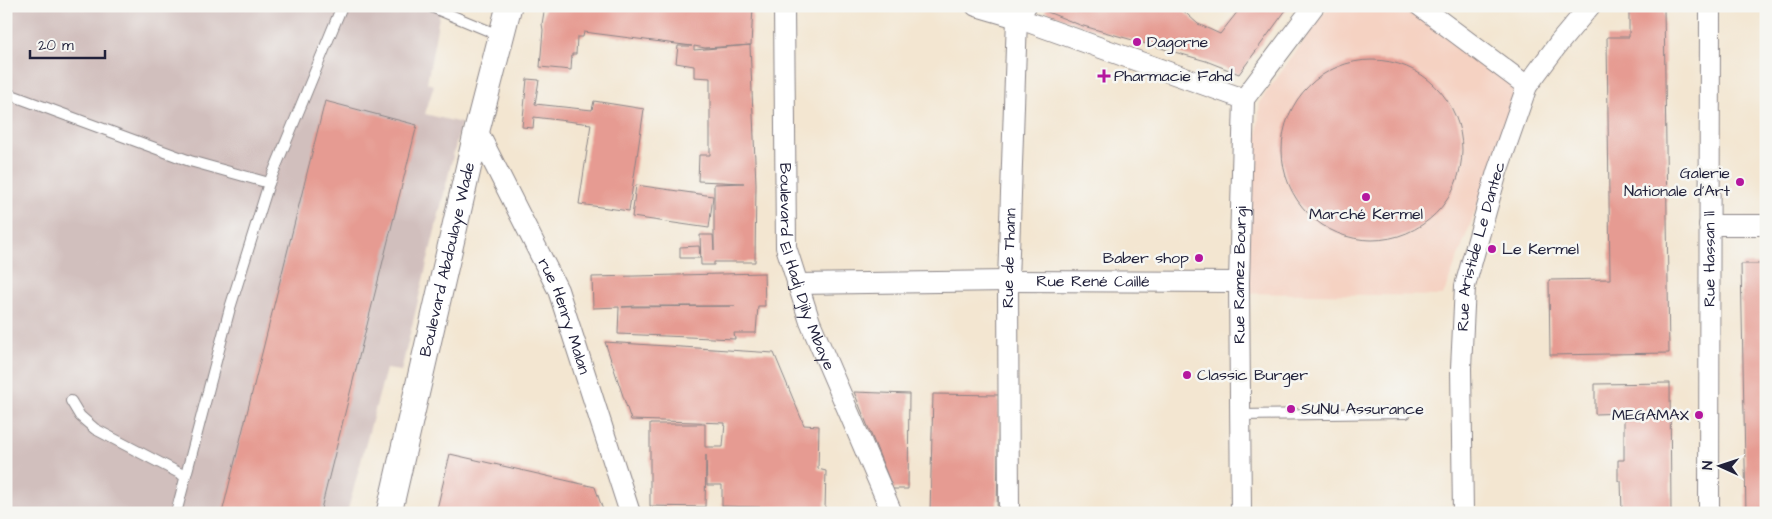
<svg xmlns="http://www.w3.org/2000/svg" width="1772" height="519" font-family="'Architects Daughter',sans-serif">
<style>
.built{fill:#f5d2c2}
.industrial{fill:#d1bfbd}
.building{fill:#e69b92;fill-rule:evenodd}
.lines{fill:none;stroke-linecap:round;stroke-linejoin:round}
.service-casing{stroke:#8a8486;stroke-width:12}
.minor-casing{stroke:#8a8486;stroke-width:22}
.tertiary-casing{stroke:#8a8486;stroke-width:27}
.service{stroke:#fff;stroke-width:10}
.minor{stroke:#fff;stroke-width:20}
.tertiary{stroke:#fff;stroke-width:25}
.poi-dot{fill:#b5179e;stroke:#f6f6f2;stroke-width:2}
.labels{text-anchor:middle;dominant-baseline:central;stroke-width:5;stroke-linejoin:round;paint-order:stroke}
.poi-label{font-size:16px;fill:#22223b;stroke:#f6f6f2;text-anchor:start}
.street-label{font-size:16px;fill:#22223b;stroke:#f6f6f2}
</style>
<rect width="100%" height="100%" fill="#f6f6f2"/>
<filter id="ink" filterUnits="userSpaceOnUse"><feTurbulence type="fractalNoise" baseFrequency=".02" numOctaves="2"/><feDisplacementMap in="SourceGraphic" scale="10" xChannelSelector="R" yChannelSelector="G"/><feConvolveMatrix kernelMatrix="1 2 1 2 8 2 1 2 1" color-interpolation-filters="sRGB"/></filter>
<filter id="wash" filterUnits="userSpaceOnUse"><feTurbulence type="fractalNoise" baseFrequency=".0096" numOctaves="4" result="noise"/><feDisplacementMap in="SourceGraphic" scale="20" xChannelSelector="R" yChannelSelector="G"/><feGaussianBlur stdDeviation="1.12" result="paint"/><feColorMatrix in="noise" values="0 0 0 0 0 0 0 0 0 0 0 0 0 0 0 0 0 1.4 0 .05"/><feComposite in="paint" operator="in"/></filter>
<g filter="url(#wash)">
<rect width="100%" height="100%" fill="#f3e6d1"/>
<polygon class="built" points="1329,6 1426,6 1526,79 1443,296 1244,293 1260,101"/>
<polygon class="industrial" points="6,6 441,6 427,83 434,85 425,114 461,123 401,371 386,369 347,513 6,513"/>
<g id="blocks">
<g class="building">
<polygon points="545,6 753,6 751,45 705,48 694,46 694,50 750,45 756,184 755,262 714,262 714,265 701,265 700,235 713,235 714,250 714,184 744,183 698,181 699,155 710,155 710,78 694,77 694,66 676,63 678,46 692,46 584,32 583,37 577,37 576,54 572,54 571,70 540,67 543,30 542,24"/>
<polygon points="1048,6 1178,6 1198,24 1220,34 1242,6 1289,6 1239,74 1206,61 1080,25 1045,11"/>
<rect x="1735" y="6" width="31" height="4"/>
<polygon points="1629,8 1664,8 1669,353 1550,355 1549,280 1610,279 1607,37 1629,37"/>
<circle cx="1372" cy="150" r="90"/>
<polygon points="527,79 539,80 535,104 592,110 594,101 644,109 629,211 579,204 591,124 534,117 533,128 522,127"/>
<polygon points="325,101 417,125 320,513 222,513"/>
<polygon points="636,185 713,196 709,228 632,217"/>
<polygon points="699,246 700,258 680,258 680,247"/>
<polygon points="1741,264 1766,264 1766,513 1746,513"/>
<path d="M764,273l1,33h-7l-2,27h-22l1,6 -117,-5 1,-27 -26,1 -1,-31zM634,306h101l-113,1z"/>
<polygon points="605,342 774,353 804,425 819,426 818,469 826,471 825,509 722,506 722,485 707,485 706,455 705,507 650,506 650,424 705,424 705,447 723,447 725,423 631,420"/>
<polygon points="1670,383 1671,513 1622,513 1621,480 1618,481 1618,460 1624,460 1624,413 1595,414 1595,384"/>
<polygon points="854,392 909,394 908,489 893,489"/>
<polygon points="933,394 999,395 997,513 930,513"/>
<polygon points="450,454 595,487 604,513 436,513"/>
</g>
</g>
</g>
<g filter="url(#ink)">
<use href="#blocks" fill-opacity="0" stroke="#8a8486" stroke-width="1"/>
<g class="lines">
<g class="service-casing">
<g id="service">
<polyline points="429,6 501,36"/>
<polyline points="6,93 190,161 269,183"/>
<polyline points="71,401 80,416 95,429 185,476"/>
<polyline points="1240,415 1406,413"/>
<polyline points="176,513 230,308 269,183 342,6"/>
</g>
</g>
<g class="minor-casing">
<g id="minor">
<path id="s1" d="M784,6l2,241 24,75 82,191"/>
<polyline points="976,6 1017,18 1244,99"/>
<polyline points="1420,6 1527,86"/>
<polyline points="1244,99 1314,6"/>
<path id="s2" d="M477,130l81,160 72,223"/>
<polyline points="1709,225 1766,225"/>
<path id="s3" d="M797,284l211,-3 231,1"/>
<path id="s4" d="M1009,513l-1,-232 9,-263 9,-12"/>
<path id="s5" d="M1241,513l-2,-231 5,-183"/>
<path id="s6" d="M1463,513l-2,-145 4,-82 32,-114 30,-86 32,-43 31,-37"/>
<path id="s7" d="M1709,513l1,-507"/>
</g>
</g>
<g class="tertiary-casing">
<g id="tertiary">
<path id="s8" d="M389,513l88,-383 32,-124"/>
</g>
</g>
<use href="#service" class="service"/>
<use href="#minor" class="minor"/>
<use href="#tertiary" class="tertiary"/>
</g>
</g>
<g class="poi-dot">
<circle cx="1137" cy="42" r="5"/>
<path d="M1101.5 68.5h5v5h5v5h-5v5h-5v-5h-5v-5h5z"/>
<circle cx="1740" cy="182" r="5"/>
<circle cx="1366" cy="197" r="5"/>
<circle cx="1492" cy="249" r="5"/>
<circle cx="1199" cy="258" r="5"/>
<circle cx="1187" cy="375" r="5"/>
<circle cx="1291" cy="409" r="5"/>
<circle cx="1699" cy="415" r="5"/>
</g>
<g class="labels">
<g class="poi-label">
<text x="1147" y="42">Dagorne</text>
<text x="1114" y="76">Pharmacie Fahd</text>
<text x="1730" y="173" text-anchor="end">Galerie<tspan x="1730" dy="18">Nationale d'Art</tspan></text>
<text x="1366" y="214" text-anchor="middle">Marché Kermel</text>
<text x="1502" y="249">Le Kermel</text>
<text x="1189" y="258" text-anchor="end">Baber shop</text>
<text x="1197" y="375">Classic Burger</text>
<text x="1301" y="409">SUNU Assurance</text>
<text x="1689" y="415" text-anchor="end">MEGAMAX</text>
</g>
<g class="street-label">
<text stroke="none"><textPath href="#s6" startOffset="269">Rue Aristide Le Dantec</textPath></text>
<text stroke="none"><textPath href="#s4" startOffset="255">Rue de Thann</textPath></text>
<text stroke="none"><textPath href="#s8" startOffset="260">Boulevard Abdoulaye Wade</textPath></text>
<text stroke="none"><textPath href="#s7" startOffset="254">Rue Hassan ll</textPath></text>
<text stroke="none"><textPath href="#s1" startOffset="264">Boulevard El Hadj Djily Mbaye</textPath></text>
<text stroke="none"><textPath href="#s5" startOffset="238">Rue Ramez Bourgi</textPath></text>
<text stroke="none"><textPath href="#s3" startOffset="296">Rue René Caillé</textPath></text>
<text stroke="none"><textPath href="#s2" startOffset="206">rue Henry Malan</textPath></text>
</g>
</g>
<rect width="1772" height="519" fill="none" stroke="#f6f6f2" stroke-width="25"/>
<g transform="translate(1720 466) rotate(273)" stroke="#f6f6f2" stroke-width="4" paint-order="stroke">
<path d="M0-4L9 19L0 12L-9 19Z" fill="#22223b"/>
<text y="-8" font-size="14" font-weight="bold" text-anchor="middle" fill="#22223b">N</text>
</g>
<path d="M30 50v8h75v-8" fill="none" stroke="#22223b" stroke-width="2.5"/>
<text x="38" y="50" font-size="15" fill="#22223b" stroke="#f6f6f2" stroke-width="4" paint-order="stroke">20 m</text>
</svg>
